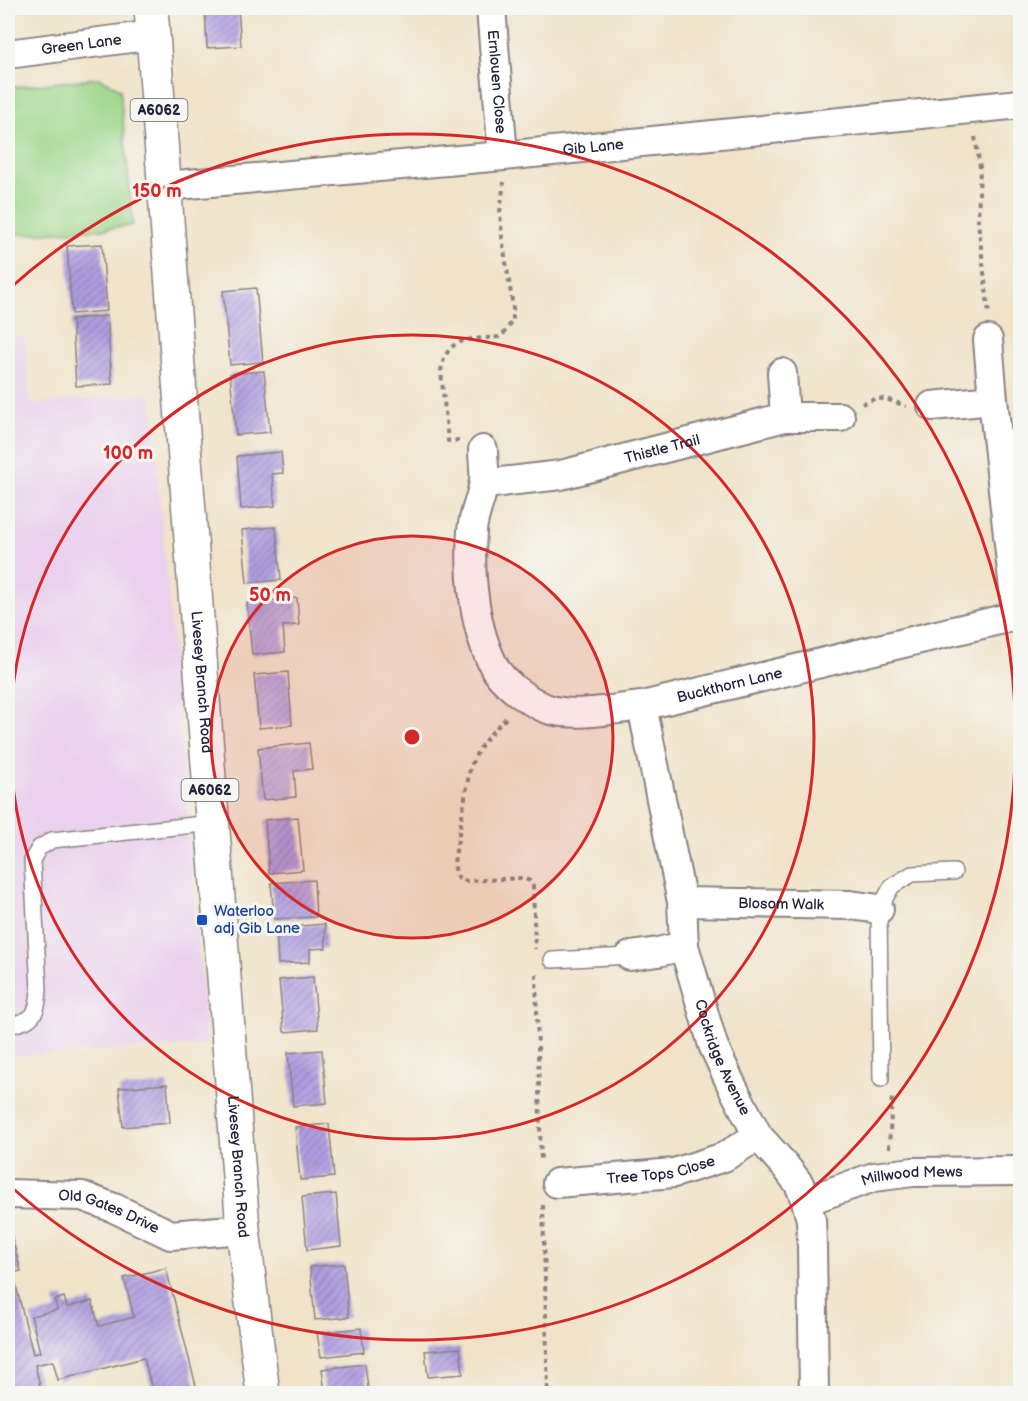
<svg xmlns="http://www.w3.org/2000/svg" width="1028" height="1401" font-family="'Balsamiq Sans',sans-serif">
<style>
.built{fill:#ead1ed}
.green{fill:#9cd689;stroke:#5f7c62;stroke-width:1.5}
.building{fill:url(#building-hatch)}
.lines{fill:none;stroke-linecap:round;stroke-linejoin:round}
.service-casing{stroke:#898282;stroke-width:18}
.minor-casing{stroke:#898282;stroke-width:32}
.primary-casing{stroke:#898282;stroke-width:36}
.path{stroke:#898282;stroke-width:4;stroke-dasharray:4.5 4.5;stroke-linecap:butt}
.service{stroke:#fff;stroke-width:15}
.minor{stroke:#fff;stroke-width:28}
.primary{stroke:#fff;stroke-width:33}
.ring{fill:none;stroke:#d62828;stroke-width:3}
.transit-dot{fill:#1a4fb4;stroke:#f6f6f2;stroke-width:2}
.labels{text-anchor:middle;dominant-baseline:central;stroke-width:6;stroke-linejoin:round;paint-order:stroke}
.shield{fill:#f6f6f2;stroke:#626272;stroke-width:1.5}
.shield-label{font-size:14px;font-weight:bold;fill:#22223b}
.street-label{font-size:15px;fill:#22223b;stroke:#f6f6f2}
.transit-label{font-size:15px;fill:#164399;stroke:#f6f6f2;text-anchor:start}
.centre{fill:#d62828;stroke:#f6f6f2;stroke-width:3}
.ring-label{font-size:18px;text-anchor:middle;font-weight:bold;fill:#d62828;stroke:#f6f6f2;stroke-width:6;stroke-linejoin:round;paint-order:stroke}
</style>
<defs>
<pattern id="building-hatch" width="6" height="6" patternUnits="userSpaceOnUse" patternTransform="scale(1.5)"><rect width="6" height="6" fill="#af9ee0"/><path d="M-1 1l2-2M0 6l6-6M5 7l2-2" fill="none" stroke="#8e80b7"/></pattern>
</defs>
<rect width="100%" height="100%" fill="#f6f6f2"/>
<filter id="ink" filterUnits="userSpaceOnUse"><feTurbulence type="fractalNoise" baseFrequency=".0167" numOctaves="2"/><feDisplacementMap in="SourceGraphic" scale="12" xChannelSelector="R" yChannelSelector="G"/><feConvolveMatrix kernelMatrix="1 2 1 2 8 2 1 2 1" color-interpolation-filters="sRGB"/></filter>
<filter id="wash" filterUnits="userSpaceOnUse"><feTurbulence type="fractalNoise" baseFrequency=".008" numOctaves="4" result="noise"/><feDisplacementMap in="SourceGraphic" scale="24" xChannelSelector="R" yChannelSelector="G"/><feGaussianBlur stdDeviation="1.35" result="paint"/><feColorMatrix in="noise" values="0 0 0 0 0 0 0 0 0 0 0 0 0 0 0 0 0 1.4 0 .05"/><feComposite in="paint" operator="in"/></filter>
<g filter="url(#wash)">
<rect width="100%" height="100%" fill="#f0e3c9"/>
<polygon class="built" points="8,335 24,335 30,404 151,394 207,1045 8,1056"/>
<polygon class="green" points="99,78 120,89 133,225 103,229 11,235 8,227 8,88"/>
<g id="blocks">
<g class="building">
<polygon points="205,8 238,8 241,46 207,48"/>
<polygon points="102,244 107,311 72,314 67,246"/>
<polygon points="256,288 263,362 230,365 223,291"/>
<polygon points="107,316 112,384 76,386 72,319"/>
<polygon points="264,371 270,432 236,435 230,374"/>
<polygon points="281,452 283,473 272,474 275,506 241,509 237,456"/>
<polygon points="276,527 281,580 247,583 242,530"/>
<polygon points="297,598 299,625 283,626 285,652 252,655 247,603"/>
<polygon points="288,672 292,725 259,728 254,675"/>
<polygon points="309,743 312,769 294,771 296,797 263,800 258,748"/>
<polygon points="298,817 303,870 269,873 265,820"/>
<polygon points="314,880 316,917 274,919 271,883"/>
<polygon points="325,924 326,948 310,949 310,962 278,964 276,928"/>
<polygon points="313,977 318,1029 284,1032 279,980"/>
<polygon points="322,1050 327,1103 293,1106 288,1053"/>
<polygon points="167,1084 170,1123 123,1127 119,1088"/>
<polygon points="329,1124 334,1177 300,1180 295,1127"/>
<polygon points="336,1194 341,1246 307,1250 302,1197"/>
<polygon points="10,1231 21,1271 13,1273 33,1354 40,1352 31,1316 57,1310 55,1300 64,1297 67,1307 92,1301 99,1326 134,1317 124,1278 166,1268 198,1394 153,1394 144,1358 58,1380 53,1361 35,1365 42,1394 8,1394 8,1232"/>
<polygon points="344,1264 349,1317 315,1320 310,1267"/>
<polygon points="361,1328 364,1352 321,1357 317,1333"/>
<polygon points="460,1348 463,1374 428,1377 425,1351"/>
<polygon points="365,1364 368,1388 325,1393 322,1369"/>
</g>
</g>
</g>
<g filter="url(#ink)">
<use href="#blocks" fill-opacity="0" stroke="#898282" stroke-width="1.5"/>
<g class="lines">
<g class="service-casing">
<g id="service">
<polyline points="552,960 630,956"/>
<path d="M8,1026c25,-6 29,-9 31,-36l-7,-130 7,-12 13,-8 161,-17"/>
<polyline points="881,1079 879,909 892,886 912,874 954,872"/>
</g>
</g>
<g class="minor-casing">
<g id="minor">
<path id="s1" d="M491,8l12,148"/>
<path id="s2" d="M8,54l145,-19"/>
<path id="s3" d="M166,186l337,-30 517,-52"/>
<polyline points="988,340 993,400 1017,616"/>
<polyline points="782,373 785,417"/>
<polyline points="932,406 993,400"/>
<path id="s4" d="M483,450c0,12 3,25 0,37 -3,15 -10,29 -11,44 -3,44 2,100 24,139 7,10 16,18 26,25 9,6 18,12 29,15 29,7 62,-1 91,-4l378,-91"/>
<path id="s5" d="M484,484l77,-9 224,-58h55"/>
<path id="s6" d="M642,706l40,196 2,44 29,99 18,39 27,52 28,31 13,17 7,17 5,19 1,25 2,149"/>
<path id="s7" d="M682,902l168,3 29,4"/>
<polyline points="630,956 658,952 684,946"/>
<path id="s8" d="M557,1183l117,-10 50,-16 34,-21"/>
<path id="s9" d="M8,1194l74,2 32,12 57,27 72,-6"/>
<path id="s10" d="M806,1201l68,-24 39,-5 107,-1"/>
</g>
</g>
<g class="primary-casing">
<g id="primary">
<path id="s11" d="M151,8l92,1221 20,165"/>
</g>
</g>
<g class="path">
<polyline points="975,137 980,167 978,222 989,314"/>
<path d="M862,404c18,-10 26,-4 44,2"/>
<path d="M459,440l-11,1 -7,-70c6,-36 28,-31 58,-34l5,-4 9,-13v-13l-11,-70 -2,-25 4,-30"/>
<path d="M506,718c-18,18 -26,26 -36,50l-16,95 2,10 3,6 8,2 56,-3 7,3 3,5 2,63"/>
<polyline points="536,974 541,1162"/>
<polyline points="889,1148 892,1096"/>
<polyline points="543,1205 548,1394"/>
</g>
<use href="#service" class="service"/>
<use href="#minor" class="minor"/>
<use href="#primary" class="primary"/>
</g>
</g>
<circle cx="412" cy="737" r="201" fill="#d62828" fill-opacity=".12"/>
<g class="ring">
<circle cx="412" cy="737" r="201"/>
<circle cx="412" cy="737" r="402"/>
<path d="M9 289A603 603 0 1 1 9 1185"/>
</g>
<rect class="transit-dot" x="196" y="914" width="12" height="12" rx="3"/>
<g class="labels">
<g class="shield">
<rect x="130.5" y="99" width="57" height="22" rx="4.5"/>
<rect x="181.5" y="779" width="57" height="22" rx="4.5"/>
</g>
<g class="shield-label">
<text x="159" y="110">A6062</text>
<text x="210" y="790">A6062</text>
</g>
<g class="street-label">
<text stroke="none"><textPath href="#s2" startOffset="74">Green Lane</textPath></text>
<text stroke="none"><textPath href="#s1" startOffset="74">Ernlouen Close</textPath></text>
<text stroke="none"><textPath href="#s3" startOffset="429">Gib Lane</textPath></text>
<text stroke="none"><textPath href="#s5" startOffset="182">Thistle Trail</textPath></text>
<text stroke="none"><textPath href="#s11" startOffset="676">Livesey Branch Road</textPath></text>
<text stroke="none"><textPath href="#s4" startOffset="476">Buckthorn Lane</textPath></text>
<text stroke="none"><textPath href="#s7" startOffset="99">Blosom Walk</textPath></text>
<text stroke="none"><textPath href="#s6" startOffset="362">Cockridge Avenue</textPath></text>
<text stroke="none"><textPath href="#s11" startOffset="1162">Livesey Branch Road</textPath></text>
<text stroke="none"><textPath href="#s8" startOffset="105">Tree Tops Close</textPath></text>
<text stroke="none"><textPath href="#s10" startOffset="110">Millwood Mews</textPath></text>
<text stroke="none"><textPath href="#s9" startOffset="104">Old Gates Drive</textPath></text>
</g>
<g class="transit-label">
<text x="214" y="911">Waterloo<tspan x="214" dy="17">adj Gib Lane</tspan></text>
</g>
</g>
<circle cx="412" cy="737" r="9" class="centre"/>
<g class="ring-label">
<text x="157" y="197">150 m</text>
<text x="128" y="459">100 m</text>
<text x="270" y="601">50 m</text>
</g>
<rect width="1028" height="1401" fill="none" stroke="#f6f6f2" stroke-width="30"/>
</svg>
